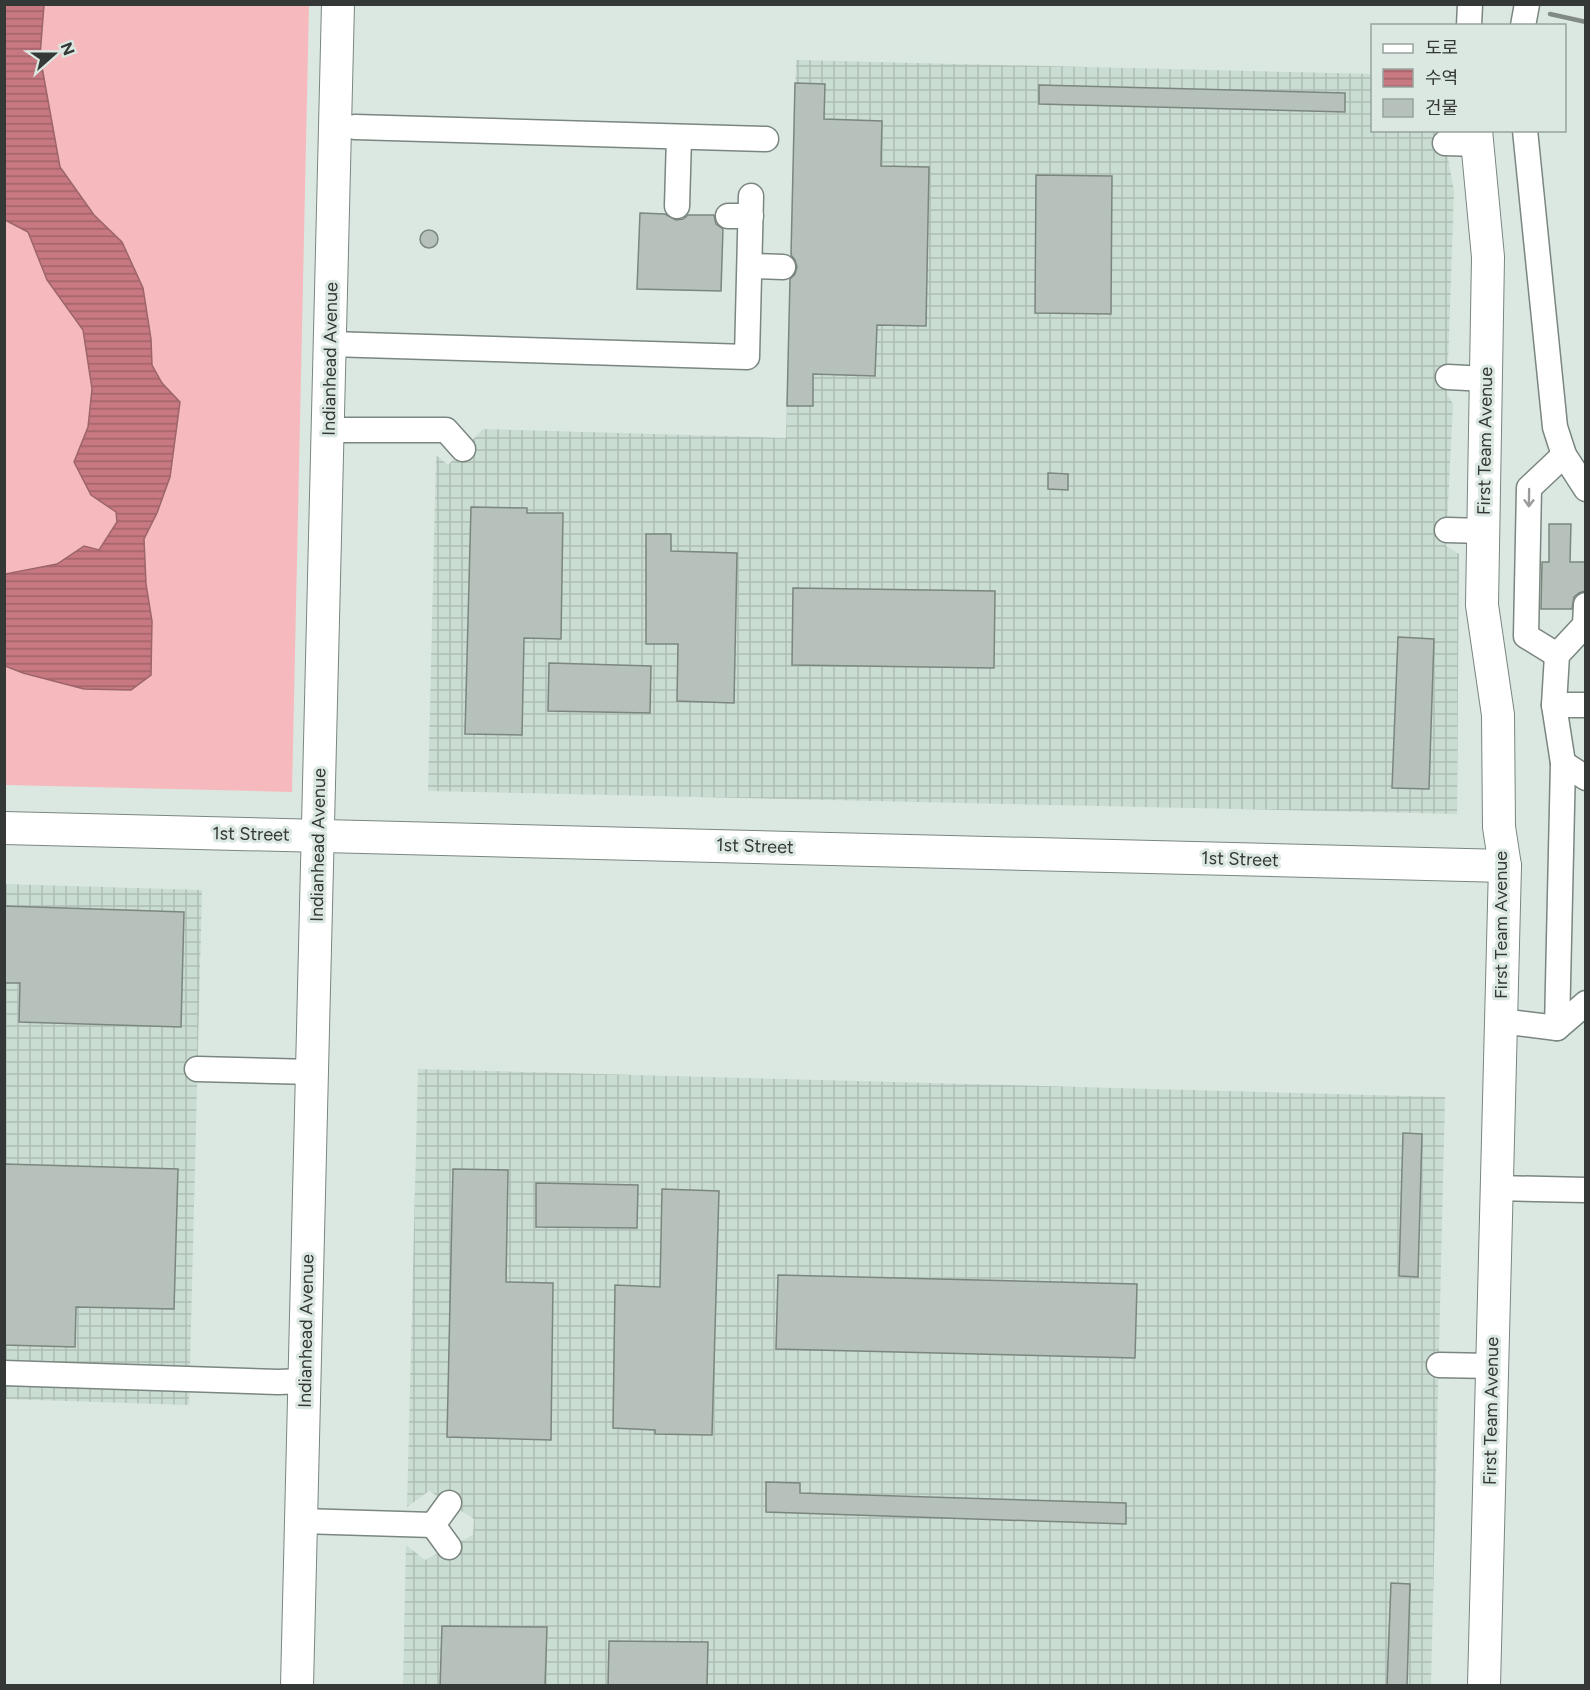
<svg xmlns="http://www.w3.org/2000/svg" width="1590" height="1690" font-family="Figtree,'Noto Sans KR',sans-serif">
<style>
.industrial{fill:url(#industrial-grid)}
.grass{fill:#f6babe}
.water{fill:url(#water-rules);stroke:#9b656a;stroke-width:1.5}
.building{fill:#b5c1ba;stroke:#7b867f;stroke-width:1.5}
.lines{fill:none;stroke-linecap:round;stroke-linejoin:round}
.minor-casing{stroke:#7a867f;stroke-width:27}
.major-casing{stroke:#7a867f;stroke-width:34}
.minor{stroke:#fff;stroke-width:24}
.major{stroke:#fff;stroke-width:32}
.rail{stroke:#828a86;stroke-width:4.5}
.oneway{stroke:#9a9c9a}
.labels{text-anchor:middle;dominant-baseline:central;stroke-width:6;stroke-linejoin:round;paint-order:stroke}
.street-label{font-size:18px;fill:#343836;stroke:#dbe8e1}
</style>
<defs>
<pattern id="industrial-grid" width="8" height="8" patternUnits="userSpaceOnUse" patternTransform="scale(1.5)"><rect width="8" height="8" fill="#caddd2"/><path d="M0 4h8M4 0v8" fill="none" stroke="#aebeb5"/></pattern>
<pattern id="water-rules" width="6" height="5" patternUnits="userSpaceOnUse" patternTransform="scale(1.5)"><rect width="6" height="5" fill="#c77880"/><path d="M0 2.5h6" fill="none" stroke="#a2636a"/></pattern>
</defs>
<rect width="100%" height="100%" fill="#dbe8e1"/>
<g class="industrial">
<polygon points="796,60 1372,74 1372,130 1443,131 1454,191 1447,394 1453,404 1446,546 1459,554 1457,814 428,791 436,455 448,465 483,429 786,438"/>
<polygon points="5,884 202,890 189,1405 5,1399"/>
<polygon points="418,1069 1445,1097 1431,1685 403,1686 406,1545 425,1560 473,1535 474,1519 429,1491 407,1507"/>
</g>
<polygon class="grass" points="5,5 309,5 292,792 5,785"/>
<polygon class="water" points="5,4 44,5 40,56 60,167 94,215 122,242 143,288 151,339 152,365 162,383 180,402 170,477 157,513 144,539 146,584 152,621 151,675 131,690 84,689 23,673 5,666 5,574 57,564 84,546 99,550 117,522 116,512 91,495 74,462 88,427 92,389 83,330 47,280 28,232 5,220"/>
<g class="building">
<polygon points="795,83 825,84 824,119 882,121 881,166 929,167 926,326 877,325 875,376 813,374 813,406 787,406 790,279 795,274 797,267 795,260 791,255"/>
<polygon points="1039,85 1345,93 1345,112 1039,104"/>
<polygon points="1036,175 1112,176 1111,314 1035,313"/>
<polygon points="640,213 665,214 676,220 683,219 688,215 714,215 716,224 723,229 721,291 637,289"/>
<circle cx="429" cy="239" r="9"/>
<polygon points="1048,473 1068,474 1068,490 1048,489"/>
<polygon points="471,507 527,508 527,513 563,513 561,639 524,638 522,735 465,734"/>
<polygon points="1549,524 1571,524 1570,562 1585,562 1585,591 1579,593 1574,597 1572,609 1541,609 1542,562 1549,562"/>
<polygon points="646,534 671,534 671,551 737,553 734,703 677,701 678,644 646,644"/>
<polygon points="793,588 995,591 994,668 792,665"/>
<polygon points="1398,637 1434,639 1429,789 1392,788"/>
<polygon points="549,663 651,666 650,713 548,711"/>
<polygon points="4,906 184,912 181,1027 19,1022 20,983 4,983"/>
<polygon points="1403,1133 1422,1134 1418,1277 1399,1276"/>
<polygon points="4,1164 178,1169 174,1309 76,1307 75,1347 4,1345"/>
<polygon points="453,1169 508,1170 506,1282 553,1283 551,1440 447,1437"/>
<polygon points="536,1183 638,1185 637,1228 536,1227"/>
<polygon points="662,1189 719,1191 712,1435 655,1434 655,1430 613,1428 615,1285 660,1287"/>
<polygon points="778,1275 1137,1284 1135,1358 776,1349"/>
<polygon points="766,1482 800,1483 800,1493 1126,1503 1126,1524 766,1512"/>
<polygon points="1391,1583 1410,1584 1407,1686 1387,1686"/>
<polygon points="442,1626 547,1627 545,1686 440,1686"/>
<polygon points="609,1641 708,1642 707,1686 608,1686"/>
</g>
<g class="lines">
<g class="minor-casing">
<g id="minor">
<polyline points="1469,26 1470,4"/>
<polyline points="1523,26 1527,4"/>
<polyline points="355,127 766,139"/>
<polyline points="1525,130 1555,427 1564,455 1586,489"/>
<polyline points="1445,143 1478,144"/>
<polyline points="677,206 679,137"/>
<polyline points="728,216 751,216"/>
<polyline points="750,266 783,267"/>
<polyline points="330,344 747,357 751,196"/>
<polyline points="1448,377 1486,379"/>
<polyline points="328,430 446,430 463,449"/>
<polyline points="1447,530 1483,531"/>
<polyline points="1557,655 1526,636 1529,488 1564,455"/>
<polyline points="1554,705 1586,705"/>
<polyline points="1563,763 1586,778"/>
<polyline points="1500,1021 1557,1028 1563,763 1554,705 1557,655 1585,625 1586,605"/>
<polyline points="1557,1028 1586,1003"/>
<polyline points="197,1069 312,1072"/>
<polyline points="1496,1188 1586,1190"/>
<polyline points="1439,1365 1492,1366"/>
<polyline points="4,1373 278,1382 305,1381"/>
<polyline points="449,1503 433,1525 449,1547"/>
<polyline points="301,1521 433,1525"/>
</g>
</g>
<g class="major-casing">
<g id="major">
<polyline points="1476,130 1488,257 1482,605 1498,715 1499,827 1505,866 1484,1686"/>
<polyline points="4,828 1505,866"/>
<polyline points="297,1686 338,4"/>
</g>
</g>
<use href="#minor" class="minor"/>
<use href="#major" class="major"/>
<polyline class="rail" points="1550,14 1586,22"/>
</g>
<defs><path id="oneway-shaft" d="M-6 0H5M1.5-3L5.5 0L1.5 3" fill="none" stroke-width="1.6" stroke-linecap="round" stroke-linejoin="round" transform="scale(1.5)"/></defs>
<use class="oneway" href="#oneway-shaft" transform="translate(1529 498) rotate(91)"/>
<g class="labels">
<g class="street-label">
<text transform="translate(330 359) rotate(-89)">Indianhead Avenue</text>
<text transform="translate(1485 441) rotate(-89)">First Team Avenue</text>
<text transform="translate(251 834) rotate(1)">1st Street</text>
<text transform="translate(318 845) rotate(-89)">Indianhead Avenue</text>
<text transform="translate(755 846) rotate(2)">1st Street</text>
<text transform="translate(1240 859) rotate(2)">1st Street</text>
<text transform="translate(1501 925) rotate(-90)">First Team Avenue</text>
<text transform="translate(306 1331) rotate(-89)">Indianhead Avenue</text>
<text transform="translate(1491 1411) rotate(-89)">First Team Avenue</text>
</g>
</g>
<rect width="1590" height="1690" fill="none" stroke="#343836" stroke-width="12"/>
<rect x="1371" y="24" width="195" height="108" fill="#dbe8e1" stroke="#98a29d" stroke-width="1.5"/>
<rect x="1383" y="44" width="30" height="9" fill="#ffffff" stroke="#98a29d" stroke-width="1.5"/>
<text x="1425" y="54" font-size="18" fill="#343836">도로</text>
<rect x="1383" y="69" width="30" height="18" fill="url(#water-rules)" stroke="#98a29d" stroke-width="1.5"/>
<text x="1425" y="84" font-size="18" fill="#343836">수역</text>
<rect x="1383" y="99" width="30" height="18" fill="#b5c1ba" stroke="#98a29d" stroke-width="1.5"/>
<text x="1425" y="114" font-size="18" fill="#343836">건물</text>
<g transform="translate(54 54) rotate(69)" stroke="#dbe8e1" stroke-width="4.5" paint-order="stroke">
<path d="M0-4.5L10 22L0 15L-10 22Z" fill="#343836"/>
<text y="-9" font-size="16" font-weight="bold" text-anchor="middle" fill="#343836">N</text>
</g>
</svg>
